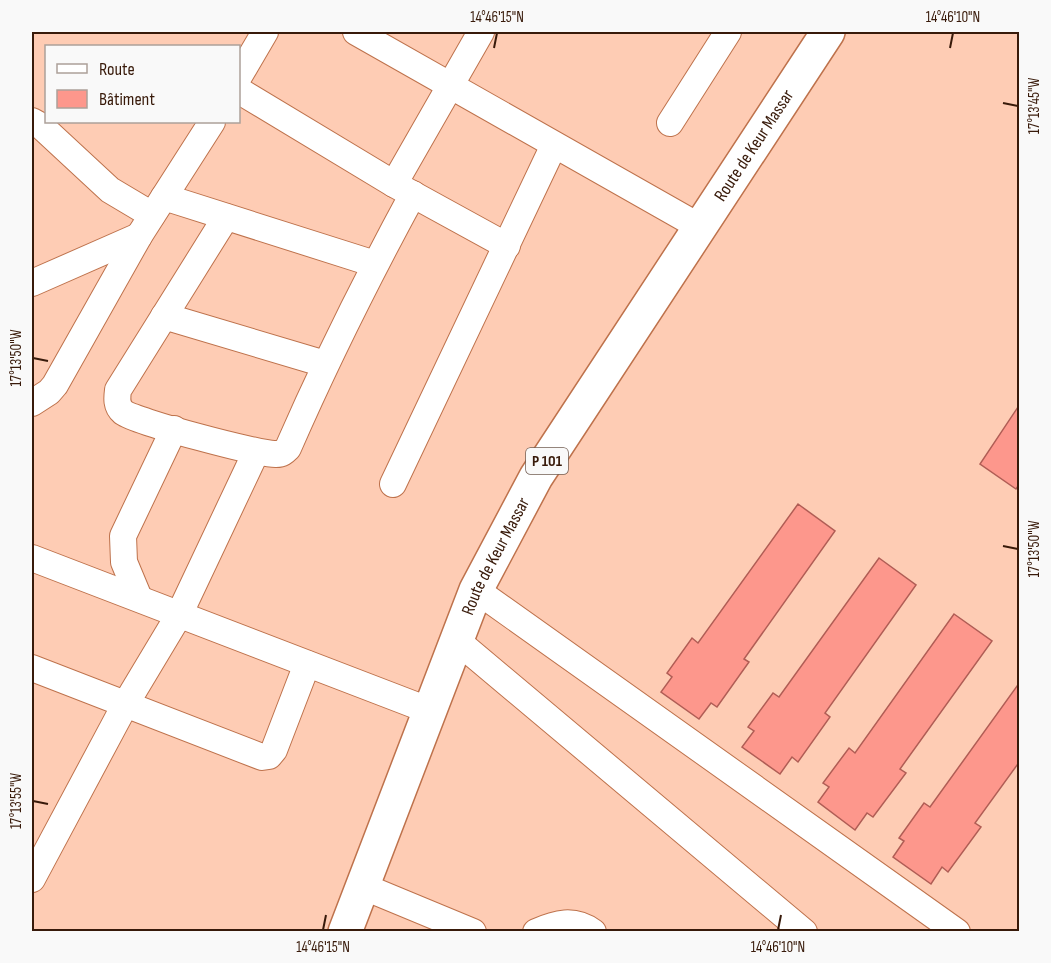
<svg xmlns="http://www.w3.org/2000/svg" width="1051" height="963" font-family="'Sofia Sans Condensed',sans-serif">
<style>
.building{fill:#fd978c;stroke:#b05d55;stroke-width:1.5}
.lines{fill:none;stroke-linecap:round;stroke-linejoin:round}
.minor-casing{stroke:#be724c;stroke-width:28}
.major-casing{stroke:#be724c;stroke-width:36}
.minor{stroke:#fff;stroke-width:26}
.major{stroke:#fff;stroke-width:33}
.ticks{fill:none;stroke:#381a0a;stroke-width:2}
.labels{text-anchor:middle;dominant-baseline:central;stroke-width:5;stroke-linejoin:round;paint-order:stroke}
.shield{fill:#f9f9f9;stroke:#725d52;stroke-width:1.5}
.shield-label{font-size:16px;font-weight:bold;fill:#381a0a}
.street-label{font-size:18px;fill:#381a0a;stroke:#f9f9f9}
.neatline{fill:none;stroke:#381a0a;stroke-width:2}
.ticks-label{font-size:15px;text-anchor:middle;fill:#381a0a}
</style>
<rect width="100%" height="100%" fill="#feccb4"/>
<g class="building">
<polygon points="1020,404 1020,483 1016,489 980,464"/>
<polygon points="798,504 835,531 744,659 749,662 717,707 711,703 699,719 661,692 672,677 667,673 692,638 698,643"/>
<polygon points="879,558 916,585 825,713 830,717 798,762 792,757 780,774 742,747 754,731 748,727 773,693 779,697"/>
<polygon points="954,614 992,641 900,769 906,773 873,817 867,813 855,830 818,802 829,787 823,783 849,748 855,753"/>
<polygon points="1020,682 1020,761 975,823 981,827 948,872 942,867 931,884 893,857 904,841 899,838 924,803 930,807"/>
</g>
<g class="lines">
<g class="minor-casing">
<g id="minor">
<polyline points="356,32 700,227"/>
<polyline points="238,78 265,32"/>
<polyline points="238,90 394,184 507,246"/>
<polyline points="32,121 41,126 110,190 152,215"/>
<polyline points="670,123 728,32"/>
<polyline points="394,184 481,32"/>
<polyline points="164,197 375,264"/>
<path d="M226,217l-108,173c-1,8 -2,16 5,22 10,9 138,43 153,42 6,0 8,-2 12,-6 38,-87 80,-171 125,-254"/>
<polyline points="32,283 139,236"/>
<polyline points="164,316 325,364"/>
<polyline points="32,403 49,392 55,385 139,236 212,122"/>
<polyline points="393,484 554,145"/>
<polyline points="32,558 428,710"/>
<polyline points="476,590 957,932"/>
<polyline points="139,598 124,562 123,536 174,429"/>
<polyline points="455,639 804,932"/>
<polyline points="32,668 262,757 269,756 274,750 307,664"/>
<polyline points="32,879 125,705 179,615 256,452"/>
<polyline points="362,886 473,932"/>
<path d="M536,932c20,-9 38,-14 57,0"/>
</g>
</g>
<g class="major-casing">
<g id="major">
<path id="s1" d="M345,932l131,-342 60,-113 292,-445"/>
</g>
</g>
<use href="#minor" class="minor"/>
<use href="#major" class="major"/>
</g>
<path class="ticks" d="M494,48l3,-15M950,48l3,-15M1003,103l15,3M33,358l15,3M1003,546l15,3M33,801l15,3M323,930l3,-15M778,930l3,-15"/>
<g class="labels">
<rect class="shield" x="526" y="448" width="42" height="26" rx="4.5"/>
<g class="shield-label">
<text x="547" y="461">P 101</text>
</g>
<g class="street-label">
<text stroke="none"><textPath href="#s1" startOffset="891">Route de Keur Massar</textPath></text>
<text stroke="none"><textPath href="#s1" startOffset="405">Route de Keur Massar</textPath></text>
</g>
</g>
<rect width="1051" height="963" fill="none" stroke="#f9f9f9" stroke-width="66"/>
<rect x="45" y="45" width="195" height="78" fill="#f9f9f9" stroke="#aca099" stroke-width="1.5"/>
<rect x="57" y="64" width="30" height="9" fill="#ffffff" stroke="#aca099" stroke-width="1.5"/>
<text x="99" y="75" font-size="18" fill="#381a0a">Route</text>
<rect x="57" y="90" width="30" height="18" fill="#fd978c" stroke="#aca099" stroke-width="1.5"/>
<text x="99" y="105" font-size="18" fill="#381a0a">Bâtiment</text>
<rect x="33" y="33" width="985" height="897" class="neatline"/>
<g class="ticks-label">
<text x="497" y="22">14°46'15"N</text>
<text x="953" y="22">14°46'10"N</text>
<text transform="translate(1034 106) rotate(-90)" y="5">17°13'45"W</text>
<text transform="translate(16 358) rotate(-90)" y="5">17°13'50"W</text>
<text transform="translate(1034 549) rotate(-90)" y="5">17°13'50"W</text>
<text transform="translate(16 801) rotate(-90)" y="5">17°13'55"W</text>
<text x="323" y="952">14°46'15"N</text>
<text x="778" y="952">14°46'10"N</text>
</g>
</svg>
